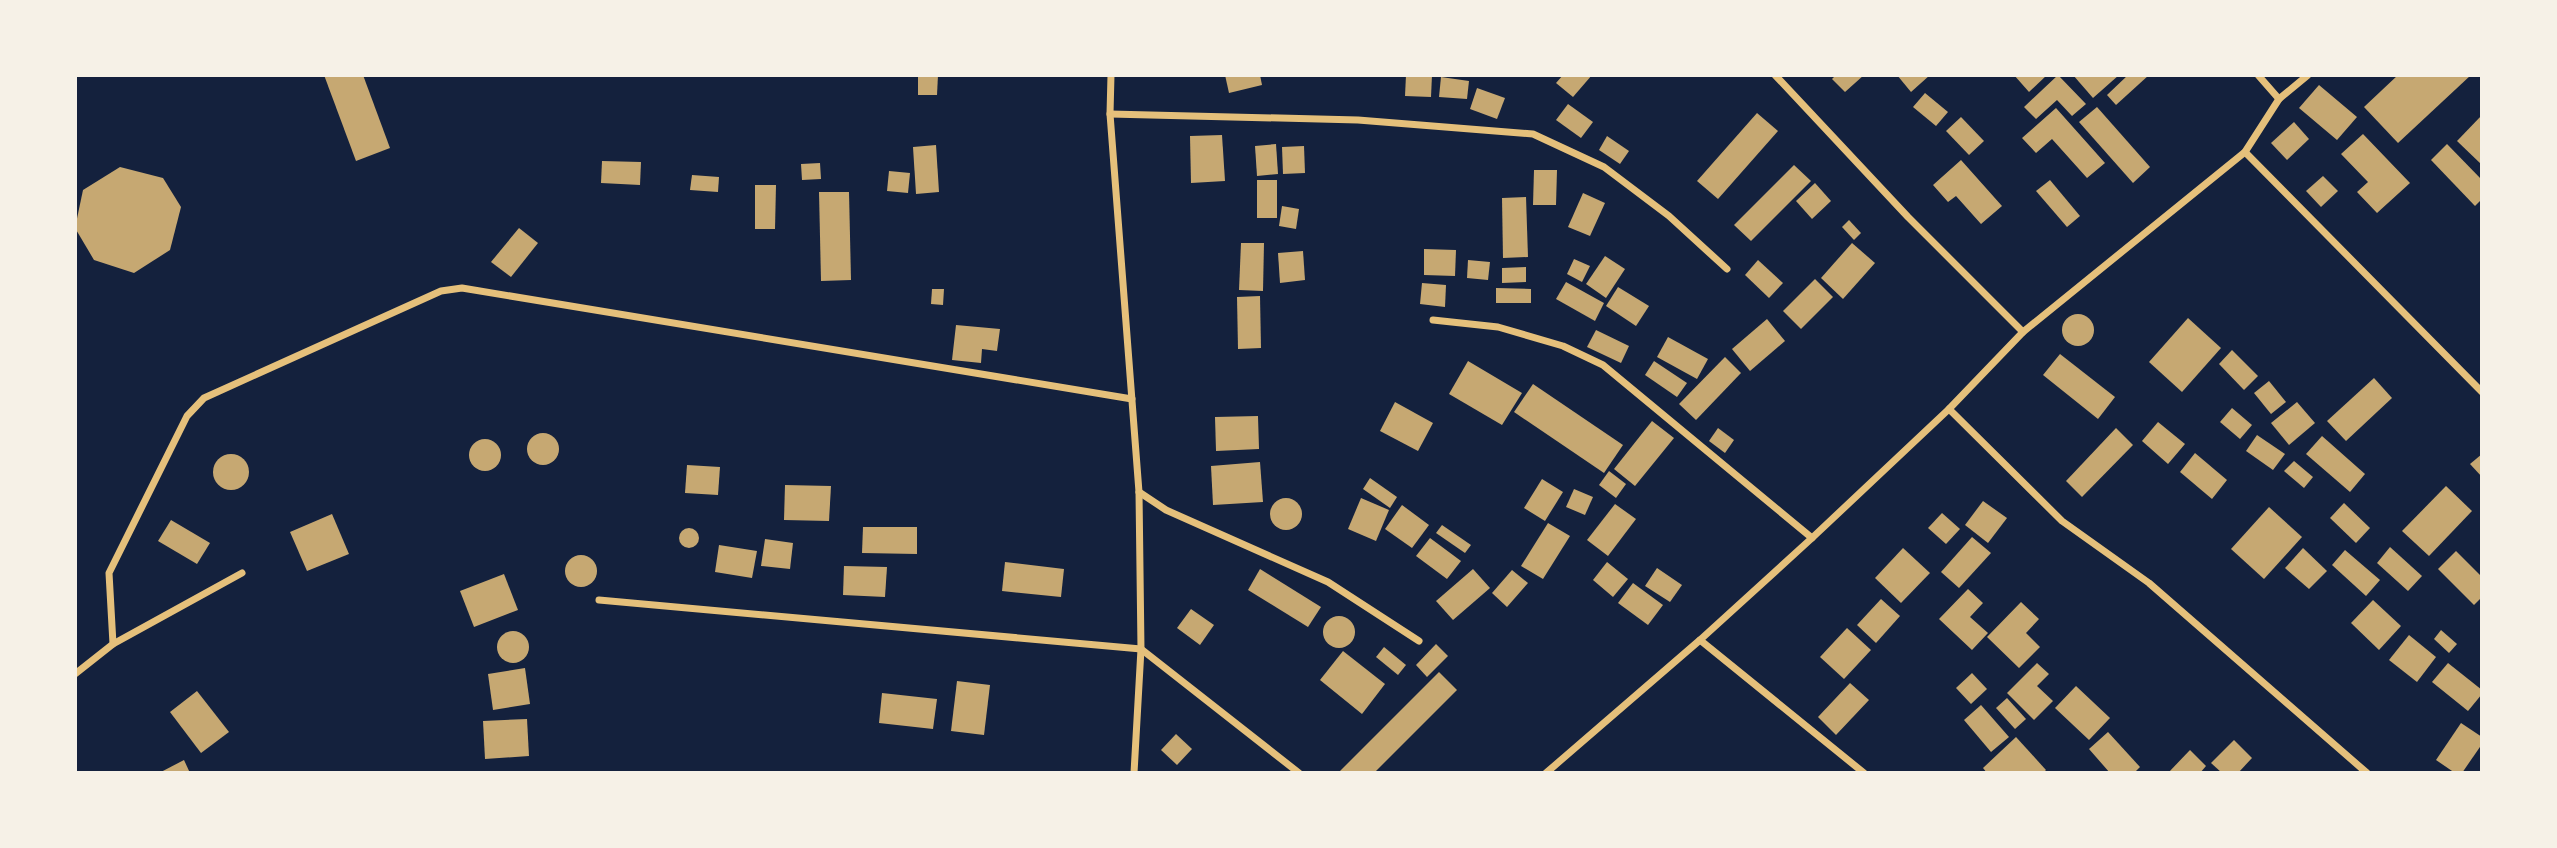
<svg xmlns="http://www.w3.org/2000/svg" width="2557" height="848" font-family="'Source Sans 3',sans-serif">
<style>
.building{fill:#c6a872}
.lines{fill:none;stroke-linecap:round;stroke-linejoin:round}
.minor{stroke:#e5c07b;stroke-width:7}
</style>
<rect width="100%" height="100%" fill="#14213d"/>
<g class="building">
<polygon points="324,75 363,75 390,148 356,161"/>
<polygon points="918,75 938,75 937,95 918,95"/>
<polygon points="1225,75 1260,75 1262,85 1229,93"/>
<polygon points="1406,75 1432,75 1431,97 1405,96"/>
<polygon points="1563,75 1592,75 1573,97 1556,83"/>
<polygon points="1836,75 1864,75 1845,92 1832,79"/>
<polygon points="1897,75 1930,75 1911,92"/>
<polygon points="2014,75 2047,75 2029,92"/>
<polygon points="2058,75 2086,104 2072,116 2057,100 2036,119 2024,107"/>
<polygon points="2073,75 2119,75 2093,98"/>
<polygon points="2128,75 2149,75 2116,105 2107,95"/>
<polygon points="2398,75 2471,75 2398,143 2364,107"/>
<polygon points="1441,77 1469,81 1467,99 1439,97"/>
<polygon points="2319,85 2357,117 2337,140 2299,108"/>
<polygon points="1477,88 1505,98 1497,119 1470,109"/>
<polygon points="1925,93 1948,112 1936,126 1913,107"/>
<polygon points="1568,104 1593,122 1581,138 1556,120"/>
<polygon points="2097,107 2150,167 2133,183 2079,122"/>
<polygon points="2056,108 2105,163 2087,178 2052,139 2036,153 2022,138"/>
<polygon points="1757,113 1778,131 1718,199 1697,181"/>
<polygon points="2482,115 2482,165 2457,141"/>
<polygon points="1961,117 1984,141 1969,155 1946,131"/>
<polygon points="2294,122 2309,139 2287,160 2271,143"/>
<polygon points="2363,134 2410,183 2377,213 2357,192 2368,182 2341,154"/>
<polygon points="1222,135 1225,181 1191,183 1190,136"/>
<polygon points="1607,136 1629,151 1620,164 1599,150"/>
<polygon points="1276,144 1278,174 1257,176 1255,146"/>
<polygon points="2447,144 2482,180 2482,199 2475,206 2431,160"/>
<polygon points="936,145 939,192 916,194 913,147"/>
<polygon points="1304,146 1305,173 1283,174 1282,147"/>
<polygon points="1961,160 2002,206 1981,224 1956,196 1948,202 1933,185"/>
<polygon points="602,161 641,162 640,185 601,183"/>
<polygon points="820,163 821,179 802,180 801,164"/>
<polygon points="1794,165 1811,181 1751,241 1734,225"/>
<polygon points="120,167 163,178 181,207 170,250 134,273 94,260 75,228 83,190"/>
<polygon points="1534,170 1557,170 1556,205 1533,205"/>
<polygon points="889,171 910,173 908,193 887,191"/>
<polygon points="692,175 719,177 718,192 690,190"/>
<polygon points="2323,176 2338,191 2321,207 2306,191"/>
<rect x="1257" y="180" width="20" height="38"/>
<polygon points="2050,180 2080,216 2067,227 2036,191"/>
<polygon points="1815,183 1831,201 1812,219 1796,201"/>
<polygon points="755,185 776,185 775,229 755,229"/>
<polygon points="819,192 849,192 851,280 821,281"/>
<polygon points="1583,193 1605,203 1590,236 1568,227"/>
<polygon points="1526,197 1528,257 1503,258 1502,198"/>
<polygon points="1282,206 1299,209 1296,229 1279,226"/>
<polygon points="1849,220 1861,233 1854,240 1842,227"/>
<polygon points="519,228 538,243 511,277 491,262"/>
<polygon points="1241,243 1264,243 1263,291 1239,290"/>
<polygon points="1852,243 1875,263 1843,299 1821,278"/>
<polygon points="1424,249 1456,250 1455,276 1424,275"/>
<polygon points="1303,251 1305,280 1280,283 1278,253"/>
<polygon points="1605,256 1625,269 1606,298 1586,284"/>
<polygon points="1574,259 1590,266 1582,282 1567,274"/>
<polygon points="1468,260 1490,262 1488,280 1467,278"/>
<polygon points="1758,260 1783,283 1769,298 1745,275"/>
<polygon points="1526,267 1526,282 1502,283 1502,268"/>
<polygon points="1815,279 1833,297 1801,329 1783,311"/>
<polygon points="1566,282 1604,303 1595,321 1556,299"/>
<polygon points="1422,283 1446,285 1445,307 1420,304"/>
<polygon points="1618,287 1649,306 1636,326 1606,306"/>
<polygon points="1496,288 1531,289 1531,303 1496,303"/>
<polygon points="932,289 944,289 943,305 931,304"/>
<polygon points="1260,296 1261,348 1238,349 1237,297"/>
<circle cx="2078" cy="330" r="16"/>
<polygon points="2188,318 2221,348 2182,392 2149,362"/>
<polygon points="1767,319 1785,341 1750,371 1732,349"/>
<polygon points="956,325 1000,329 997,351 982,349 981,363 952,360"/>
<polygon points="1596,330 1629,346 1621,363 1587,347"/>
<polygon points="1668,337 1708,359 1697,379 1657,357"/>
<polygon points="2232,350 2258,376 2244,390 2219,364"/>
<polygon points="2060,354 2115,397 2098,419 2043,375"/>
<polygon points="1725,357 1741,373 1696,420 1679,404"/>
<polygon points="1468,361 1522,393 1502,425 1449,394"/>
<polygon points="1654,361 1687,383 1677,397 1645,375"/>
<polygon points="2374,378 2392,398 2346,441 2327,421"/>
<polygon points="2269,381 2286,402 2271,414 2254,393"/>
<polygon points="1533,384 1623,445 1604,473 1514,412"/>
<polygon points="1395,402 1433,423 1418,451 1380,431"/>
<polygon points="2297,402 2315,423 2289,445 2271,423"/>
<polygon points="2232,408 2252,425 2240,439 2220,422"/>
<polygon points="1258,416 1259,449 1216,451 1215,417"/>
<polygon points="1652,421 1674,438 1635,486 1614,469"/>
<polygon points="2158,422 2185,444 2168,464 2142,441"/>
<polygon points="1718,428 1734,440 1725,453 1709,441"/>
<polygon points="2116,428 2133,445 2082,497 2066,481"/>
<circle cx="543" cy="449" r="16"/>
<polygon points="2257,435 2285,454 2273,470 2246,451"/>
<polygon points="2322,436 2365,474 2350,492 2306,454"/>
<circle cx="485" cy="455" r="16"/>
<polygon points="2195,453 2227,480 2212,499 2180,472"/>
<circle cx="231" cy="472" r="18"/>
<polygon points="2482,454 2482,477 2470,464"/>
<polygon points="2294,461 2313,477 2304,488 2284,471"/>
<polygon points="1260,462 1263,502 1213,505 1211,466"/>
<polygon points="687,465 720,467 718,495 685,493"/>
<polygon points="1609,471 1626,484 1616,498 1599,485"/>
<polygon points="1370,478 1397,497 1390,508 1363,489"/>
<polygon points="1542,479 1563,492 1545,521 1524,508"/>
<polygon points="785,485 831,486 829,521 784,520"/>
<polygon points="2446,486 2472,511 2429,556 2402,531"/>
<polygon points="1574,489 1593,497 1585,515 1566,507"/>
<circle cx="1286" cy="514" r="16"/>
<polygon points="1361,498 1389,510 1376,541 1348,529"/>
<polygon points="1983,501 2007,518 1988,543 1965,525"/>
<polygon points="2344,503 2370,528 2356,543 2330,518"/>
<polygon points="1615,504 1636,519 1608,556 1587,540"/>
<polygon points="1402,505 1429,525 1412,548 1385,529"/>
<polygon points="2269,507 2302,537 2264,579 2231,549"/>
<polygon points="1942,513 1960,529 1946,544 1928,528"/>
<polygon points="332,514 349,554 307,571 290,532"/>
<polygon points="171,520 210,543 197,564 158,541"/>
<polygon points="1548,523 1570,536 1543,579 1521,566"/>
<polygon points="1442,525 1471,545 1465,553 1436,533"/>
<polygon points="863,527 917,527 917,554 862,553"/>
<circle cx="689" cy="538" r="10"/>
<polygon points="1972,537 1991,553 1959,588 1941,572"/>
<polygon points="1430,538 1461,561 1447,579 1416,556"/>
<polygon points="765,539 793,543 790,569 761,566"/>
<polygon points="719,545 757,551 752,578 715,572"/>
<polygon points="2390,547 2422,576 2408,591 2377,563"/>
<polygon points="1903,548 1930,573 1901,603 1875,578"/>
<polygon points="2303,548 2327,571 2309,589 2285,568"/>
<polygon points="2345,550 2380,580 2366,596 2332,565"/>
<polygon points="2456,551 2482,577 2482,597 2474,605 2438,569"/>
<circle cx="581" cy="571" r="16"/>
<polygon points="1005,562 1064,569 1061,597 1002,591"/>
<polygon points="1607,562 1628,579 1613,597 1593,580"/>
<polygon points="844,566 887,567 885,597 843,595"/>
<polygon points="1657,568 1682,585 1670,602 1645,586"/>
<polygon points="1260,569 1321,607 1308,627 1248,590"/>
<polygon points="1473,569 1490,588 1453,620 1436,601"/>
<polygon points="1512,570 1528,583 1507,607 1492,593"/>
<polygon points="504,574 518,610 474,627 460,591"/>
<polygon points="1633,583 1663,605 1648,625 1618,603"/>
<polygon points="1968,589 1983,603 1970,617 1988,633 1972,650 1939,619"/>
<polygon points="1881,599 1900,616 1876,643 1857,625"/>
<polygon points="2373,600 2401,626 2379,650 2351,623"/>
<polygon points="2021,602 2039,619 2026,633 2040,647 2019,668 1987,637"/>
<polygon points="1191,609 1214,625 1200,645 1177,628"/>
<circle cx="1339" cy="632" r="16"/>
<polygon points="1847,628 1871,650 1844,679 1820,657"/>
<polygon points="2441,630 2457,644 2449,653 2434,639"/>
<circle cx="513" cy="647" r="16"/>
<polygon points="2409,635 2436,657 2417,682 2389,660"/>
<polygon points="1436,644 1448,656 1427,677 1416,665"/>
<polygon points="1384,647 1406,665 1398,675 1376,657"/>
<polygon points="1343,651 1385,684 1362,714 1320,680"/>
<polygon points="2037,663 2049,674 2037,686 2053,701 2034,720 2007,693"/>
<polygon points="2448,663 2482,690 2482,694 2468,711 2432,682"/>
<polygon points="525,668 530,704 493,710 488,674"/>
<polygon points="1439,672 1457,690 1374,773 1338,773"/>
<polygon points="1972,673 1987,689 1971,704 1956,688"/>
<polygon points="957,681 990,685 984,735 951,731"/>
<polygon points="1850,683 1869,700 1836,735 1818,717"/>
<polygon points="2076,686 2110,718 2089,740 2055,708"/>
<polygon points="197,691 229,732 201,753 170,712"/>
<polygon points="882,693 937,699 933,729 879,723"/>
<polygon points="2007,698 2026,719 2015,729 1996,708"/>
<polygon points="1981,705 2009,737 1991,752 1964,720"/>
<polygon points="527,719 529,756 485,759 483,721"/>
<polygon points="2461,723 2482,737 2482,744 2462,773 2455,773 2436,760"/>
<polygon points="2108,732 2140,767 2134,773 2110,773 2089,749"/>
<polygon points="1176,734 1192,749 1177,765 1161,750"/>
<polygon points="2016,737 2046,770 2043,773 1987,773 1983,768"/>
<polygon points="2234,740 2252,758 2238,773 2222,773 2211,763"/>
<polygon points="2190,750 2206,766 2200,773 2168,773"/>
<polygon points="184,760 190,773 159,773"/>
</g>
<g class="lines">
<g class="minor">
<polyline points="1111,75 1110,114 1139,492 1141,649 1134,773"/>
<polyline points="1775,75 1908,217 2023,332"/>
<polyline points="2258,75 2279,99"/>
<polyline points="1110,114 1358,120 1533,134 1604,167 1669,216 1727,269"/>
<polyline points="2245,152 2482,392"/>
<polyline points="1433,320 1498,327 1563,346 1603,365 1812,538"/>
<polyline points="1949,409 2062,521 2149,583 2367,773"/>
<polyline points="1139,492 1166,510 1328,582 1419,641"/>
<polyline points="599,600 1141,649 1299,773"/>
<polyline points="1700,640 1864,773"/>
<polyline points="113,644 242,573"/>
<polyline points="75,674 113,644 109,573 187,416 204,398 441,291 462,288 1132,399"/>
<polyline points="1546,773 1700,640 1812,538 1949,409 2023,332 2245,152 2279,99 2308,75"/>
</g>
</g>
<rect width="2557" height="848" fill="none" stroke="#f6f1e7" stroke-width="154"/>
</svg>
